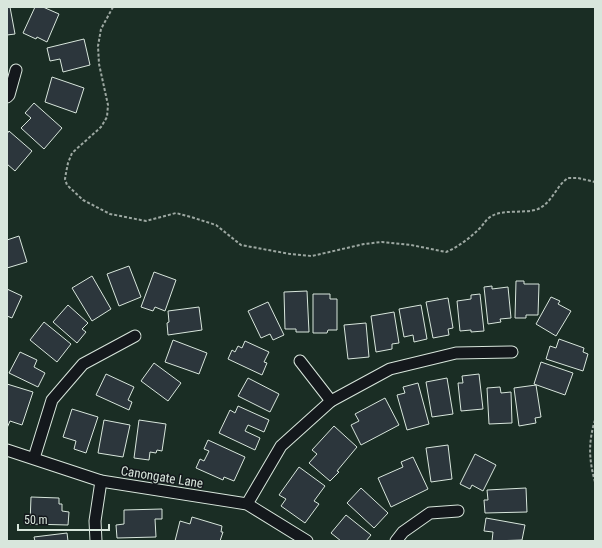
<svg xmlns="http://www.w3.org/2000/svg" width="602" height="548" font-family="'Roboto Condensed',sans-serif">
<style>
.green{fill:#1a2d24;stroke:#939e99}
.building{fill:#2c363c;stroke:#d8e6dc}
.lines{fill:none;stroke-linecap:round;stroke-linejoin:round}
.minor-casing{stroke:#d8e6dc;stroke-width:13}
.path{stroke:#9da8a2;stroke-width:2;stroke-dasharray:3 2;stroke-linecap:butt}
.minor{stroke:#14181c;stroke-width:11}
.labels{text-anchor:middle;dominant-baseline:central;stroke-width:3;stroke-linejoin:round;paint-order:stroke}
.street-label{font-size:13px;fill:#d8e6dc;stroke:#14181c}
</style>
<rect width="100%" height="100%" fill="#14181c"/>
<rect class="green" x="7" y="7" width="588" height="534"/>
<g class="building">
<polygon points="7,7 10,7 15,34 7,35"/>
<polygon points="35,7 43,7 59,14 47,42 37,37 36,39 23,33"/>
<polygon points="84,39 90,65 63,72 60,59 50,61 47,48"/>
<polygon points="52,77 84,88 76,113 45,102"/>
<polygon points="34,103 62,128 44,149 21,128 31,118 25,113"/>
<polygon points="9,131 32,151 15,171 7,164 7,134"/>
<polygon points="19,236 27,262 7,268 7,240"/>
<polygon points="129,266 141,297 119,306 107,274"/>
<polygon points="154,272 176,280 165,311 155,307 153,311 141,307"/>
<polygon points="92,276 111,309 92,321 72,288"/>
<polygon points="516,281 524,281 524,284 539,284 538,315 526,315 526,318 515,318"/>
<polygon points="492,286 492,289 508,287 511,318 500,319 501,322 488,324 484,287"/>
<polygon points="7,289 22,296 12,318 7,316"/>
<polygon points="307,291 309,332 296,332 296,329 285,329 284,292"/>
<polygon points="313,294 330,294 330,299 337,299 337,330 328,330 327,333 313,333"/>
<polygon points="480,294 484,331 471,332 471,330 460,331 457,301 471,299 471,295"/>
<polygon points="551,297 560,301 558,304 571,311 556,336 536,324"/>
<polygon points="448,298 453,328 448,329 449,335 433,338 426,302"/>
<polygon points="268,302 284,335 273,340 270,334 261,338 248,311"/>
<polygon points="68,305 88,323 82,329 86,332 77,343 53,322"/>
<polygon points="421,305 427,339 414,342 413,335 404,337 399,309"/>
<polygon points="199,307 202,330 168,335 167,323 169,322 168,311"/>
<polygon points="394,312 399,343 392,344 392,349 376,352 371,316"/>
<polygon points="44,322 71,344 57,362 30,340"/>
<polygon points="366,323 369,357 348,359 344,325"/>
<polygon points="559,339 584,348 583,352 588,354 583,371 546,359 550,346 556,348"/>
<polygon points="173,340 207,353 199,374 165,362"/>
<polygon points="245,341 269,352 264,362 267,363 262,375 228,359 232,350 235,352 238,346 242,348"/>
<polygon points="20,352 37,360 34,367 45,373 38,387 9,373"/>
<polygon points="541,362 573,373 565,395 534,384"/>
<polygon points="154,363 181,383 168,401 141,381"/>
<polygon points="106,374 134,387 128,400 132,402 129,410 96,395"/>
<polygon points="479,374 483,409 461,411 458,383 463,383 462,376"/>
<polygon points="248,378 279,394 270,412 238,396"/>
<polygon points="447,378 453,414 432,417 426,382"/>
<polygon points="418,383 429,424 407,430 397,395 405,393 403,387"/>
<polygon points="7,384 33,392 22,425 10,421 7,428"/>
<polygon points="536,385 541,417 535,418 536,423 519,426 514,388"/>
<polygon points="500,387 501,393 511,392 512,423 489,424 487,388"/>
<polygon points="385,398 399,425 361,445 351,425 359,421 355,414"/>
<polygon points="238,406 269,420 264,432 248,425 245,431 260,438 255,450 219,433 230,410 235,413"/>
<polygon points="72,409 98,417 86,453 74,449 76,441 63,437"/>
<polygon points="104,420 130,425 123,457 98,453"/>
<polygon points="139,420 166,424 162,451 157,450 156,453 150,452 149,460 134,458"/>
<polygon points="334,426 357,447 337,471 339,472 330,481 309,463 317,454 312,450"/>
<polygon points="208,440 245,457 234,481 224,477 223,480 196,468 200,459 204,461 209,451 204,449"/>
<polygon points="448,445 452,479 431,482 426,448"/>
<polygon points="475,454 496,465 483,491 472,485 470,489 460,484"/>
<polygon points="413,457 428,489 391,507 378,478 403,467 401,462"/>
<polygon points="299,467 325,486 314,501 319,504 305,523 281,506 286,499 279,495"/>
<polygon points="361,488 388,513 374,528 347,503"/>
<polygon points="526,488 527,512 485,513 484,500 488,500 487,490"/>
<polygon points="31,497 59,498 59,504 62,504 62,511 69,512 68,525 30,524"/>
<polygon points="162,509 162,519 155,519 156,537 117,538 116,525 124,524 124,510"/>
<polygon points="346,515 371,535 366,541 341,541 331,533"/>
<polygon points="192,517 222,526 221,532 223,532 220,541 175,541 180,521 190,524"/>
<polygon points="486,518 525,525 522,540 492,541 493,532 484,531"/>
<polygon points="67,533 68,541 35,541 34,537"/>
</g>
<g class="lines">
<g class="minor-casing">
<g id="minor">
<polyline points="7,97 9,95 16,70"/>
<polyline points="300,361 331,401"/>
<polyline points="7,450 101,481 247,504 307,541"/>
<polyline points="34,458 52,400 83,364 135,336"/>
<polyline points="247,504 281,446 331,401 390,369 456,353 512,352"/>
<polyline points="96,541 95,521 101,481"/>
<polyline points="396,541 403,532 430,513 458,511"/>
</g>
</g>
<g class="path">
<path d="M113,7l-12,22 -3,17 1,18 9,41 -1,12 -6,10 -29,26 -4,10 -2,10 -1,6 2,6 16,15 27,14 36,7 30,-8 15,4 25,8 25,20 49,9 22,2 52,-12 18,-2 29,3 35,7c12,-5 24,-14 33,-23 5,-5 7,-10 13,-13 11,-7 33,-2 46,-7 14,-6 18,-23 30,-31h10l17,4"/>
<path d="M595,420c-7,23 -6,40 0,62"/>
</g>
<use href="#minor" class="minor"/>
</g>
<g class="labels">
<g class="street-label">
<text transform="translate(162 477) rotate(9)">Canongate Lane</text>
</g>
</g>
<rect width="602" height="548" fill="none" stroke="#d8e6dc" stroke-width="16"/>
<path d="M18 524v6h91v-6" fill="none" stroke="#d8e6dc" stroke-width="2"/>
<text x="24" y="524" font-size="12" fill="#d8e6dc" stroke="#14181c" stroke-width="3" paint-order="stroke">50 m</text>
</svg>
